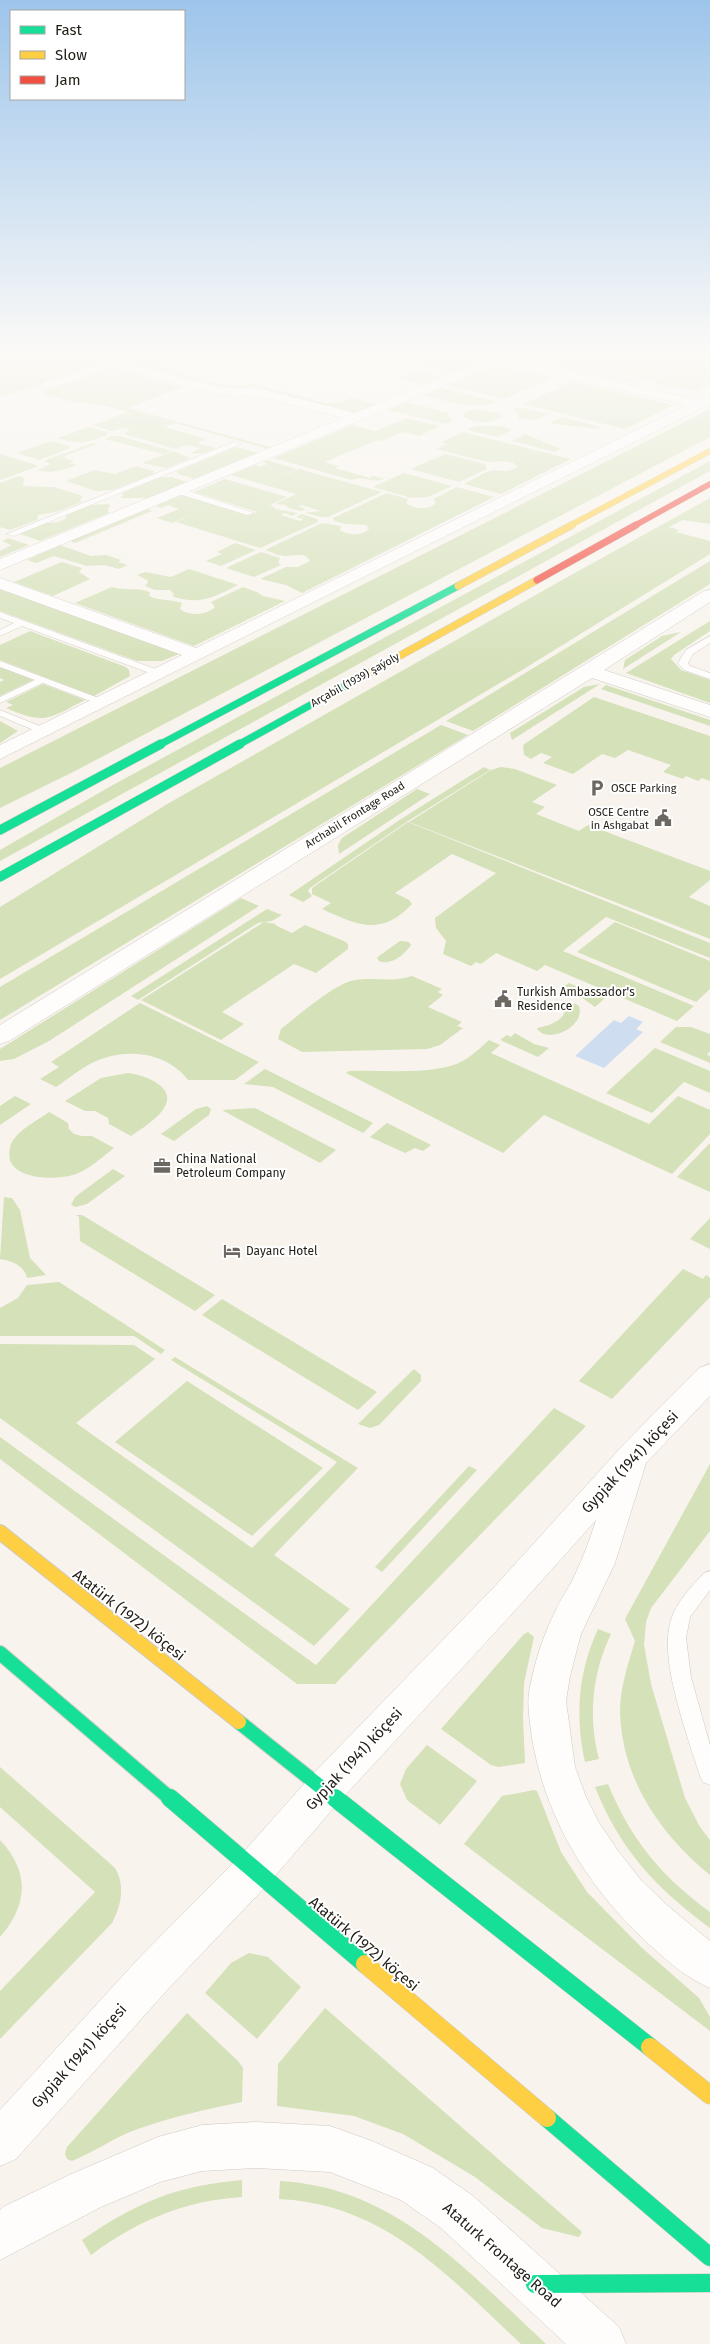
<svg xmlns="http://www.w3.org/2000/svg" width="710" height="2344" font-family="'Fira Sans',sans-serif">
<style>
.green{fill:#d5e1b9}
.water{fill:#cedef0}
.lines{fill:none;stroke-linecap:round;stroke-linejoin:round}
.lane-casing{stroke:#cecac3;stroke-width:1}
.street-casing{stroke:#cecac3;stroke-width:1}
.fast-far3-casing{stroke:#cecac3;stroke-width:8}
.fast-far2-casing{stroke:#cecac3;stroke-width:10}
.fast-far1-casing{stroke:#cecac3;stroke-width:16}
.fast-casing{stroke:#cecac3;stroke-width:19}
.slow-far3-casing{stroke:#cecac3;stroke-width:6}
.slow-far2-casing{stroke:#cecac3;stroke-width:8}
.slow-far1-casing{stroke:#cecac3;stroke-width:16}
.slow-casing{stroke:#cecac3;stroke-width:19}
.jam-far1-casing{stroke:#cecac3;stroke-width:6}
.jam-casing{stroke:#cecac3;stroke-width:8}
.lane{fill:#fefdfc;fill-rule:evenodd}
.street{fill:#fefdfc;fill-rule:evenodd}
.fast-far3{stroke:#16e098;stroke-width:7}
.fast-far2{stroke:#16e098;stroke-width:9}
.fast-far1{stroke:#16e098;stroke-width:14}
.fast{stroke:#16e098;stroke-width:18}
.slow-far3{stroke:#ffcf43;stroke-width:5.5}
.slow-far2{stroke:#ffcf43;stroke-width:7}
.slow-far1{stroke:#ffcf43;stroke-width:14}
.slow{stroke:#ffcf43;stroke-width:18}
.jam-far1{stroke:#f24e42;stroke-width:5.5}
.jam{stroke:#f24e42;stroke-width:7}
.labels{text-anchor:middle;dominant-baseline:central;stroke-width:4;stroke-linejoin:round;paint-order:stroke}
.far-street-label{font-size:11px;fill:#211d15;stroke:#fff}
.far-poi-label{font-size:11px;fill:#211d15;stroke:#fff;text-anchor:start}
.poi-label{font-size:12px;fill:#211d15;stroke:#fff;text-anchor:start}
.near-street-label{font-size:15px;fill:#211d15;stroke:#fff}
</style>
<rect width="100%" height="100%" fill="#f8f4ed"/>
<g class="green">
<polygon points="0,352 141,352 0,397"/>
<polygon points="158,352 191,352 162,362 162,367 202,379 196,381 126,363"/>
<polygon points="392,352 440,352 480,361 452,372 382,355"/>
<polygon points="493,352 508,352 643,382 638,384"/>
<polygon points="517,352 710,352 710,384 695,391 653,382 672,372 667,371 647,381"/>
<polygon points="496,365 553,378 503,399 446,385"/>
<path d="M111,368l72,19 -55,21 143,39 -3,2 -93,-26 -10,4 41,12 -9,4 19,5c-9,4 -16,7 -26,5l10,-5 -13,-3 -11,4 -52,-15 6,-5 -5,-1 -14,3 -18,-6 35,-13 -26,-7 -33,-4 -24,-6 -2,-4z"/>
<polygon points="401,368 441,377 422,384 400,379 409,375 407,371 399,369"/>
<polygon points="210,381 228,386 255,384 326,403 342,402 352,398 375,404 354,413 256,387 226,389 204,383"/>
<polygon points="573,382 673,405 625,429 523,404"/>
<path d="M441,388l57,14c-23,9 -52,-1 -75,-7z"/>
<polygon points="406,402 449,413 449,417 454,421 446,424 388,410"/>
<polygon points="518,407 549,414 536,420 518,418 518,414 512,409"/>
<path d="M477,409l24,4 1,4c-10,7 -30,7 -39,-1l3,-5z"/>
<polygon points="710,409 710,437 73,772 0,808 0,768"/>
<polygon points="562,417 601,427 595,429 549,423"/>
<path d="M407,418l34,8 -22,10 -16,-4 -21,9 -5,-1 -52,22 13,4 -3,2 35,10 3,-2 11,3c-12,5 -21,-4 -32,1l-79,-22 79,-33 23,6z"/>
<polygon points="474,426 501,426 512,430 497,437 467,430"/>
<path d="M89,427l18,5v3c-21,8 -28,10 -49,3z"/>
<path d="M463,432l108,27 -70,35 -37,-10c8,-4 17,-10 26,-13 9,-2 18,3 27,-4l-3,-4 -10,-2 -16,1 -52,-13 11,-5 -6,-2z"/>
<polygon points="525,434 561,449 555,452 512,441"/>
<polygon points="112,436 120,436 171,451 163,454 104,439"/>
<polygon points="51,441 70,446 68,449 39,460 17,453"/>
<path d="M93,443l4,1 -35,13 12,4 -4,2 7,2c-15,5 -25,9 -40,5l14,-6 -8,-3z"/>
<polygon points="236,447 258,453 195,479 178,474 177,471"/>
<polygon points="173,451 191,458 166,468 142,463"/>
<polygon points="0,454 39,466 0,480"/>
<polygon points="445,454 485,464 487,469 459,482 411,469"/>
<polygon points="267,460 297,469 273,480 299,469 382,492 328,517 321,517 305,513 320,511 302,505 299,507 306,509 301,511 288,508 286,505 275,504 296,494 231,475 255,465 260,467 267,464 263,462"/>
<polygon points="710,461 710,471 0,861 0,850 111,786"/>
<polygon points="136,466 154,471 153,474 112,490 96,491 66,481 94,470 115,474"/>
<polygon points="404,473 452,486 428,497 411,498 373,487"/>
<polygon points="19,476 24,478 23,486 54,487 83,496 80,500 82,502 56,512 38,515 37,520 10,530 0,527 0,483"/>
<polygon points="161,477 171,477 188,482 149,498 120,498 123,495 122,493"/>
<polygon points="225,479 287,497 268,506 271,505 276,509 298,513 292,516 284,513 281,515 300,521 303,519 296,517 302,514 317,519 318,522 260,548 176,522 198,512 172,523 157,518 179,509 168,505 161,508 156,506 182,495 248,515 257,512 194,492"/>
<path d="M457,487l37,10 -192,96 -16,-8 -26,-6 26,-12h12l12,-6c-4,-9 -16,-5 -25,-5 -6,0 -14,-4 -20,-6l57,-27 19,3 -1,4c9,6 22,6 29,-1l-3,-4 -21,-1 -11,-3 -1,-3 54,-25 21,6 -2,4c7,6 25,8 30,-1l-3,-3z"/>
<polygon points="710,498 710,524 683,520 669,527 679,530 676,532 710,541 710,554 522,670 0,979 0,907 169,803 555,584"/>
<polygon points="107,504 111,505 108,508 109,513 40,541 20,534 46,523 59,522 66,518 66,515 92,505"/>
<polygon points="148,509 152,511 75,543 70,541"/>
<polygon points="8,538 29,545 0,557 0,551 11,545 2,541"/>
<polygon points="235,543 256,550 221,566 206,561 222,554 217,552"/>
<polygon points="60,545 91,556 106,555 121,560 118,562 128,565 119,569 104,565 87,566 54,556 36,563 27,560"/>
<polygon points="261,552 280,558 278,563 281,565 254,577 226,568"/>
<polygon points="710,561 710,584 473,731 446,721"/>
<polygon points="62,562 82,568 79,572 90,579 53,596 14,582"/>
<path d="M189,569l49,16c-24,12 -39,21 -66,11l2,-2 -4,-4h-15l-10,-4 3,-4 -1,-2 -10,-5 8,-3 26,5z"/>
<path d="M112,587c13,4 25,0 38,5l-1,4c9,5 22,3 33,7l-2,6c9,7 26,7 35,-2l-4,-5 32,-15 14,5 6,4 22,5 -91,45 -119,-43z"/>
<polygon points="0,589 179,654 162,661 137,661 0,611"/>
<polygon points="710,621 710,631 674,655 671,659 681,670 710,680 710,703 626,673"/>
<polygon points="30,631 126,667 129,670 130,676 94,696 0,660 0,645"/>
<polygon points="681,632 623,669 625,660 662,636"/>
<polygon points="0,667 33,680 0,696 0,682 4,680 0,678"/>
<path d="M43,684l42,16c-37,19 -39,25 -79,8l7,-3 -7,-3z"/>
<polygon points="600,684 512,740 510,733 584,687"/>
<polygon points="606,685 710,720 710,726 601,689"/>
<polygon points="594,697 710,736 710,781 702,778 698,781 686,776 683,779 663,772 671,765 628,750 615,758 602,754 573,774 543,763 552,757 541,753 531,759 524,755 523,745"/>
<polygon points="0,721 18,731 0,743"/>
<polygon points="441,725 468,735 0,1020 0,987"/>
<polygon points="484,767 490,770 408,821 310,888 308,891 312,896 303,902 289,895 401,819"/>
<polygon points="501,767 515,769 557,785 532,802 545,807 536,814 579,831 588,825 710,871 710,880 689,897 710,906 710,939 409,822 491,770"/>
<polygon points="417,789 430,794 339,854 338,845 342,838"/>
<path d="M408,822l302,121v15l-104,-41 -43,34 131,55 -17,15 -132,-56 -8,6 -41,-18 -15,11 -5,-2 -5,4 -28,-12 3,-13 -10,-13 -1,-10 61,-45 -44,-19 -57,39 14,7 3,4c-31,33 -55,21 -90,5l9,-6 -19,-9v-6z"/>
<polygon points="241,898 259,906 49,1041 14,1059 0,1061 0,1049"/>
<polygon points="267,909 282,915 272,921 258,923 138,1000 131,996"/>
<polygon points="264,922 276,924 275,925 292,933 305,925 344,941 348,944 348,949 316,973 294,964 222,1012 244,1024 221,1040 141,1000"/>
<polygon points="615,922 710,961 710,989 696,1002 577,952"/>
<path d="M400,941l9,1 2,3c-7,10 -20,21 -32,16l-2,-3 2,-2z"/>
<path d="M412,976l30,13 -4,3 5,3 -15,12 34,15 -5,4 6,2 -23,17 -13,4 -125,3 -24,-13 3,-10c17,-13 54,-46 74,-49 20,-3 36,3 57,-4z"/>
<polygon points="569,983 605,998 595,1007 581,997 564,994 570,989 564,986"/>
<path d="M140,1003l119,59 -24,18h-47c-21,-28 -62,-33 -94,-18 -13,6 -26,17 -38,25l-16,-8 19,-12 -8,-5z"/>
<path d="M566,1003l10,1 3,2c7,22 -34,39 -42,22 15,-3 30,-8 29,-25z"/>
<polygon points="676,1027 691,1027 710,1034 710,1051 707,1055 710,1056 710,1063 660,1042"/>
<polygon points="515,1033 534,1044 549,1048 538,1057 500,1040 507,1035 511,1037"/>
<path d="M489,1040l11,5 -9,8 158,71 29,-28 32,14v24l-38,40 -128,-59 -41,38 -157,-80 3,-2c29,-1 74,3 101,-5 16,-4 28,-16 39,-26z"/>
<polygon points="655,1048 710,1071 710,1093 684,1082 652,1113 606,1093"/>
<polygon points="265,1069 373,1123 363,1133 273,1087 244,1084"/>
<path d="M128,1073c17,2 53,15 34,38 -8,10 -21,18 -31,25l-22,-12 -1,-6 -13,-7h-10l-20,-10 36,-23z"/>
<polygon points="15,1096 31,1104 0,1125 0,1106"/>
<polygon points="207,1106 211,1109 209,1115 174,1141 161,1134 196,1109"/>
<polygon points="255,1108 336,1150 320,1163 222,1110"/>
<path d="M49,1112l19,11 1,6 5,5 8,2h10l22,12c-12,9 -24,21 -38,26 -19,7 -74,7 -66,-26 3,-16 27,-27 39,-36z"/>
<polygon points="387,1123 431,1145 423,1151 415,1148 405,1153 370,1137"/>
<polygon points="710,1143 710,1192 677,1177"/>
<polygon points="113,1169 125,1176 87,1204 76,1207 71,1205 75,1197"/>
<path d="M4,1197l8,1 8,12 10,48 16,17 -19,3c-3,-13 -15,-17 -27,-19z"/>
<polygon points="76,1215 82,1215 215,1295 195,1311 80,1241 79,1217"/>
<polygon points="710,1218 710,1249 690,1239"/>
<polygon points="683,1269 703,1279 706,1275 710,1278 710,1297 612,1399 579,1381"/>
<polygon points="59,1282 165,1350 161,1354 134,1336 0,1336 0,1308 18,1298 27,1285"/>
<polygon points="222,1299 377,1392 358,1410 202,1315"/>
<polygon points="0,1344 134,1345 155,1359 76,1423 252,1548 337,1462 171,1360 175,1357 358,1468 274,1555 350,1609 314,1646 0,1418"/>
<polygon points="414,1369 421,1375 421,1381 379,1425 370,1428 358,1424"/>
<polygon points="187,1381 323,1468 252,1536 115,1442"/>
<polygon points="554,1408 586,1426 335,1684 297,1684 0,1459 0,1437 316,1665"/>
<path d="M710,1464v67l-59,77 -5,14 -2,23 7,39 34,114 15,29 10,13v35c-50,-41 -88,-96 -90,-163 0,-24 8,-48 15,-71l-10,-22z"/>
<polygon points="469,1466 477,1470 382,1572 375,1567"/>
<path d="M598,1629l13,5c-19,40 -23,82 -12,125l-14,3c-10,-46 -7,-90 13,-133z"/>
<polygon points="528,1632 534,1637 524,1683 523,1718 525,1763 498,1767 491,1765 441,1729 524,1634"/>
<polygon points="427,1745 477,1781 440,1825 407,1800 400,1784 406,1769"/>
<path d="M0,1767l114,100c12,16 7,40 -2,56l-112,116v-48l95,-99 -95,-85z"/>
<path d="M608,1784c23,56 53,92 102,128v16c-54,-40 -90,-78 -115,-141z"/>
<polygon points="534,1790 537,1791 561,1852 587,1892 641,1947 699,1998 710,2017 710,2031 464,1844 502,1796"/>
<path d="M0,1840c30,32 28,65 0,97z"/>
<polygon points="249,1953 268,1957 301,1987 257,2039 205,1993 231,1963"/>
<polygon points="325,2008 582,2232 579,2237 542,2228 475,2177 403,2134 354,2116 277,2106 278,2064"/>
<path d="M187,2013l51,48 5,7 -1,34c-35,7 -71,15 -104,27 -24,8 -43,23 -66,32l-5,-2 -2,-5 2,-7z"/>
<path d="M242,2180v17c-59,4 -103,23 -151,58l-9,-15c55,-38 94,-54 160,-60z"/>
<path d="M280,2181c115,6 187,90 266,163h-25c-73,-68 -136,-140 -242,-145z"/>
</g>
<polygon class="water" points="629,1016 643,1022 636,1029 643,1032 604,1068 575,1056 614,1020 621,1023"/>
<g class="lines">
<g class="lane-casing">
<g id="lane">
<polygon points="234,442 241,444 14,536 7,534"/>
<polygon points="176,489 182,489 254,513 247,515 176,493"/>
<polygon points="0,612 161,671 163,673 155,675 22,626 0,636 0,630 14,623 0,618"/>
<polygon points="710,636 710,643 693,654 688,663 690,666 710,673 710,679 684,670 678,663 686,650"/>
<polygon points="0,661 104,700 106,702 98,704 43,683 0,703 0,697 35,680 0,667"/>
<polygon points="0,710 47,729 49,731 47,733 41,733 0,716"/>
<path d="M710,1571v19l-20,27 -4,21 5,39 19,68v40l-7,-3 -3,-6c-12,-39 -42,-117 -29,-156 6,-19 20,-33 33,-47z"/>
</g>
</g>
<g class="street-casing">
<g id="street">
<polygon points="136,352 153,352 151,355 127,363 219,387 261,389 355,413 484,360 476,358 474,355 479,352 698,400 710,395 710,404 0,759 0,745 182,655 0,589 0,578 196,648 687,405 498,363 0,570 0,559 343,418 261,397 219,395 114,367 49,389 42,385 44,382"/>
<polygon points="710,590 710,602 604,670 710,705 710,717 592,678 9,1041 0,1044 0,1025 704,591"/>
<path d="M710,1364v32l-64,67 -31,100 -34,71 -11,42 -4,25 9,66 11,30 12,24 20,30 23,29 27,26 42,35v47c-22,-9 -40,-25 -58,-41 -62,-56 -106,-126 -120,-209 -2,-15 -5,-31 -3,-46 5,-28 14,-57 27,-82 5,-12 13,-22 18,-33 9,-19 16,-38 22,-57l-76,85 -181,197 -71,82 -99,104 -153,171 -16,7v-56l139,-152 101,-102 71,-80 185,-191 128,-141 75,-76z"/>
<polygon points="256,2122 330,2126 372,2141 433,2168 473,2196 619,2327 626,2344 566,2344 441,2228 401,2200 330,2172 256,2168 202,2171 160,2182 101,2207 0,2260 0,2210 3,2207 69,2175 158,2137 202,2125"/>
</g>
</g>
<g class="fast-far3-casing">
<g id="fast-far3">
<polyline points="159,745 458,586"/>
<polyline points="238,745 354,681"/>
</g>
</g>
<g class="fast-far2-casing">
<g id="fast-far2">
<polyline points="0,830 161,744"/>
<polyline points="0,877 240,744"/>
</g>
</g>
<g class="fast-far1-casing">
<g id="fast-far1">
<polyline points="0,1653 172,1800"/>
<polyline points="239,1722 337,1800"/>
</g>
</g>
<g class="fast-casing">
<g id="fast">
<polyline points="170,1798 365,1964"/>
<polyline points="335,1798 650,2047"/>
<polyline points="547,2118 710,2257"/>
<polyline points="535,2284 710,2283"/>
</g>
</g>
<g class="slow-far3-casing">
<polyline id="slow-far3" points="569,526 710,451"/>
</g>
<g class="slow-far2-casing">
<g id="slow-far2">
<polyline points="458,586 572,525"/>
<polyline points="354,681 537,580"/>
</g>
</g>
<g class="slow-far1-casing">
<polyline id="slow-far1" points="0,1532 239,1722"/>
</g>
<g class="slow-casing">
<g id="slow">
<polyline points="365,1964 547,2118"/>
<polyline points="650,2047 710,2095"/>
</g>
</g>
<g class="jam-far1-casing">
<polyline id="jam-far1" points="634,526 710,484"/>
</g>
<g class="jam-casing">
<polyline id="jam" points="537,580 636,525"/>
</g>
<use href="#lane" class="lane"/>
<use href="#street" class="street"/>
<use href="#fast-far3" class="fast-far3"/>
<use href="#fast-far2" class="fast-far2"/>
<use href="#fast-far1" class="fast-far1"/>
<use href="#fast" class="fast"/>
<use href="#slow-far3" class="slow-far3"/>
<use href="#slow-far2" class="slow-far2"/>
<use href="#slow-far1" class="slow-far1"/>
<use href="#slow" class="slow"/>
<use href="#jam-far1" class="jam-far1"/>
<use href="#jam" class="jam"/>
</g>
<linearGradient id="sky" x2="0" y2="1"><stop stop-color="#9dc5eb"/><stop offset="0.52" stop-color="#fcfaf7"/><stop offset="1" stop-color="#fcfaf7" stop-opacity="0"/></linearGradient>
<rect width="710" height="680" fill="url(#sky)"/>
<defs>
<g id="parking-bare" transform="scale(1.35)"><path d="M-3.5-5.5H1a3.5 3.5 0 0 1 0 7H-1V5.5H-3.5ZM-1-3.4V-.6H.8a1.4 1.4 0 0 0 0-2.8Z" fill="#6c6861" stroke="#fff" stroke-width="2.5" paint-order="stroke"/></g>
<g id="civic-bare" transform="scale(1.35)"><path d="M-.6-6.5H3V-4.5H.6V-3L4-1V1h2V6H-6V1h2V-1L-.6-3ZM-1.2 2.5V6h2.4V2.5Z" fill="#6c6861" stroke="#fff" stroke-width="2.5" paint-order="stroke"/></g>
<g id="office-bare" transform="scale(1.35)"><path d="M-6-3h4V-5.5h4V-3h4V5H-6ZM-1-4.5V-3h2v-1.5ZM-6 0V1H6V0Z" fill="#6c6861" stroke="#fff" stroke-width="2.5" paint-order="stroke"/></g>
<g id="hotel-bare" transform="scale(1.35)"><path d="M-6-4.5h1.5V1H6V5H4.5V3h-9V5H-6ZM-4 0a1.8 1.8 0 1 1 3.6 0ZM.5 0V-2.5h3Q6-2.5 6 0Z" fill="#6c6861" stroke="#fff" stroke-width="2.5" paint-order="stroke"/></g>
</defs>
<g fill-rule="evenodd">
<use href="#parking-bare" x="597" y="788"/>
<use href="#civic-bare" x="663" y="818"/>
<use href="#civic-bare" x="503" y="999"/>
<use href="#office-bare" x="162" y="1166"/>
<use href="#hotel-bare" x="232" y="1251"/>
</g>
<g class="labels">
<g class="far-street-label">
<text transform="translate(355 680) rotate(-29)">Arçabil (1939) şaýoly</text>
<text transform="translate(355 815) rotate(-32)">Archabil Frontage Road</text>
</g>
<g class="far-poi-label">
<text x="611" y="788">OSCE Parking</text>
<text x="649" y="812" text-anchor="end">OSCE Centre<tspan x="649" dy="13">in Ashgabat</tspan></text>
</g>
<g class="poi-label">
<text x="517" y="992">Turkish Ambassador's<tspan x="517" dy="14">Residence</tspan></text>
<text x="176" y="1159">China National<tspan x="176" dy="14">Petroleum Company</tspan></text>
<text x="246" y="1251">Dayanc Hotel</text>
</g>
<g class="near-street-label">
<text transform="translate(630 1462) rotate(-47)">Gypjak (1941) köçesi</text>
<text transform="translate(129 1615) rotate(38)">Atatürk (1972) köçesi</text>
<text transform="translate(354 1759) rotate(-47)">Gypjak (1941) köçesi</text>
<text transform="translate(364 1944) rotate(40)">Atatürk (1972) köçesi</text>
<text transform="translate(79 2056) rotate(-48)">Gypjak (1941) köçesi</text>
<text transform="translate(502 2255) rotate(41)">Ataturk Frontage Road</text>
</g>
</g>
<rect x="10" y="10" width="175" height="90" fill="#ffffff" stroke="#a6a5a1"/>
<rect x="20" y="26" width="25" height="8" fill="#16e098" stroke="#a6a5a1"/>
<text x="55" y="35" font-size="15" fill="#211d15">Fast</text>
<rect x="20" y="51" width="25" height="8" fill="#ffcf43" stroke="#a6a5a1"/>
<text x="55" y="60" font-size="15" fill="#211d15">Slow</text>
<rect x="20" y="76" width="25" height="8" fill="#f24e42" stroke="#a6a5a1"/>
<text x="55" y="85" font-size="15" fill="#211d15">Jam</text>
</svg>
